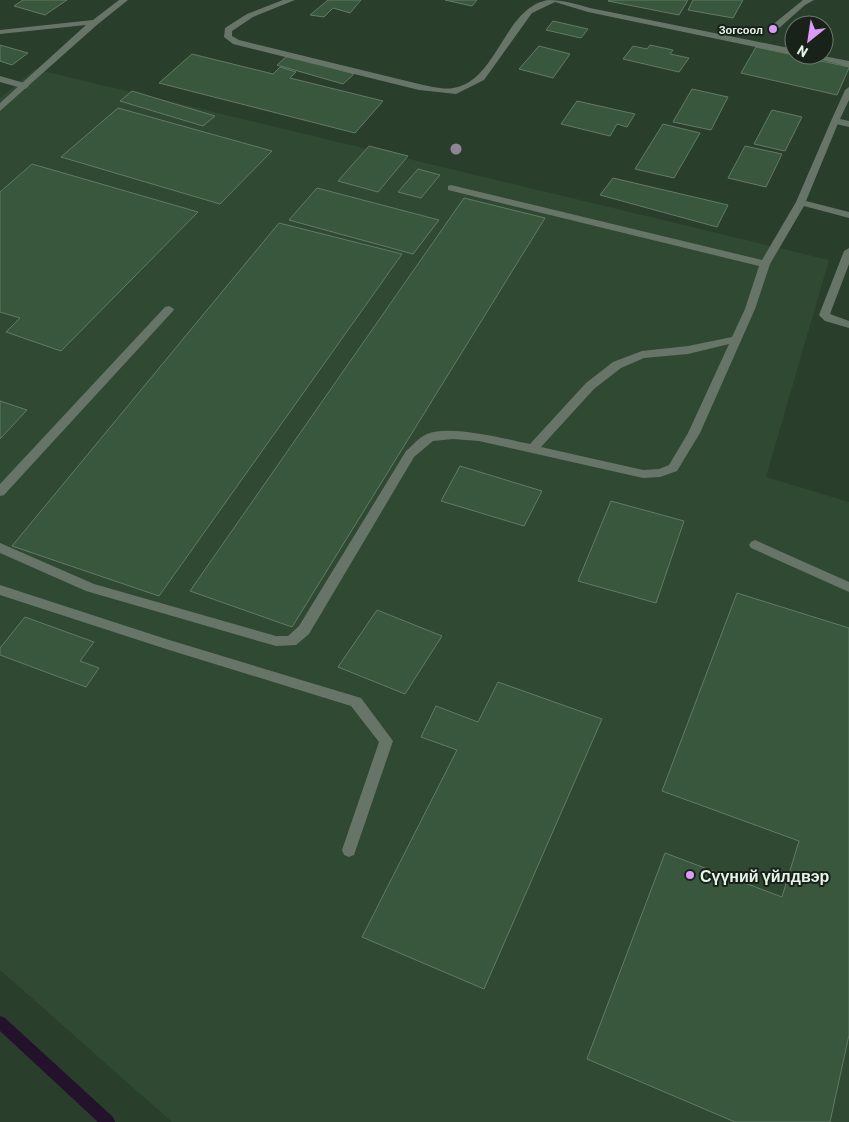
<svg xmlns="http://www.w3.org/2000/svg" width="849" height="1122" font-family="Barlow,sans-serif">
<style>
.built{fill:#304933}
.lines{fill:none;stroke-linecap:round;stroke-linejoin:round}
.stream{fill:#24112c;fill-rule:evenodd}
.building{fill:#39573d;stroke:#637a66}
.service{fill:#677569;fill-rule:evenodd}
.minor{fill:#677569;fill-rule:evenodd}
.tree{fill:#8f849a}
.poi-dot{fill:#da9af6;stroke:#182219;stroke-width:2}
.labels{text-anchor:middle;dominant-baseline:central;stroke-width:4;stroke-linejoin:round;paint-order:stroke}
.far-poi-label{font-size:11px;font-weight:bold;fill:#e7f4e8;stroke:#182219;text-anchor:end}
.near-poi-label{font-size:16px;font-weight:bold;fill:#e7f4e8;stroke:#182219;text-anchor:start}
</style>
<rect width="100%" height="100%" fill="#293e2b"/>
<polygon class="built" points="35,69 829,260 766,477 849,502 849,1122 172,1122 0,970 0,98"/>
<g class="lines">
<polygon class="stream" points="0,1016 5,1018 113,1117 115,1122 98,1122 0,1031"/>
</g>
<g class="building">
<polygon points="23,0 67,0 45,15 14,6"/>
<polygon points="328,0 361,0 350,13 333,8 324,17 310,15"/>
<polygon points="445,0 477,0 472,6"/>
<polygon points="688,0 679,15 608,1 609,0"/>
<polygon points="693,0 743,0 733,18 688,10"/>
<polygon points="553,21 588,29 581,38 546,30"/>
<polygon points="0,45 28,53 12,65 0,61"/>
<polygon points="650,45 673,50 670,54 689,58 679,72 623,59 633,46 647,49"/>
<polygon points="539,46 570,54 553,78 519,69"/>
<polygon points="756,47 849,67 849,68 837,95 741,73"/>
<polygon points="192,54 273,74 280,67 296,72 290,78 383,101 355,133 159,83"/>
<polygon points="288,55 354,74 343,84 277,65"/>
<polygon points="692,89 728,97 711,130 673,122"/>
<polygon points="132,91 215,116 203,126 120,101"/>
<polygon points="577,101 635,114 627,127 617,124 610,136 561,124"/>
<polygon points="118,108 272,151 220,204 61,157"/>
<polygon points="772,110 802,117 785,151 754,144"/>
<polygon points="663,124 700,133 674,178 635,169"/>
<polygon points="369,146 408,156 378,192 338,181"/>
<polygon points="745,146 782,154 766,187 728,178"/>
<polygon points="32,164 198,212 61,351 6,332 20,318 0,312 0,192"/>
<polygon points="418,169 440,175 421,198 398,192"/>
<polygon points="613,178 728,205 717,227 600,195"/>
<polygon points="317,188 439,220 413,254 289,220"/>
<polygon points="464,198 545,218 292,627 190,591"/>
<polygon points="279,223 402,254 159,596 12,546"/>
<polygon points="0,401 27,410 0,439"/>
<polygon points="460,466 542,491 524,526 441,501"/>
<polygon points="611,501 684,521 656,603 578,581"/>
<polygon points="737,593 849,628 849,1035 830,1122 735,1122 587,1059 665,853 782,897 799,841 662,791"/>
<polygon points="377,610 442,636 405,694 338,667"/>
<polygon points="25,617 94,642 80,661 99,668 86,687 0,655 0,648"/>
<polygon points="498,682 602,719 484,989 362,937 457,750 421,737 436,706 478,722"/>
</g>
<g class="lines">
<g class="service">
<polygon points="803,0 814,0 805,5 777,30 771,30 771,26"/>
<polygon points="0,76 28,84 29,86 25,89 0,82"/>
<path d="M835,118l4,3 -33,80 43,11v6l-45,-12 -34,58 -15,45 -55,124 -23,38 -17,6 -17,1 -164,-37 -26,-2 -20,2 -19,16 -105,177 -13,11 -20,1 -190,-55 -86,-38v-10l94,41 182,52h12l11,-10 107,-175c6,-5 13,-14 21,-17 22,-10 79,5 103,10l56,-61 27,-21 29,-11 46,-5 44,-9 13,-28 14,-43 -311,-76v-4l3,-1 311,75 34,-58 35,-81zM729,344l-41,89 -19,32 -10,4 -16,1 -102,-23 53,-58 27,-21 23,-10 44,-4z"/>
<polygon points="849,248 849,264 830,314 849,321 849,328 825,321 819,315 844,251"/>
<polygon points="169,306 174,309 173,311 4,495 0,496 0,484 165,307"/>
<polygon points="755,540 849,582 849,592 751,548 749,545 751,542"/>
</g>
<g class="minor">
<polygon points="119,0 128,0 98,24 0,111 0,103 86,25 0,34 0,30 93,20"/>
<path d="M283,0h12l-42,17 -21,14v5l7,4 180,44c11,2 24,6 34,4 45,-7 51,-82 96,-88 14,0 27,4 41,8l204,41v6l-206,-43 -33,-10 -23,11 -48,67 -28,14 -37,-4 -186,-46 -9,-7 1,-9 22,-14z"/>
<polygon points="802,55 818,55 849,61 849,67"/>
<polygon points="849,87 849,100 840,119 849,121 849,127 832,123 831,121 845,90"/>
<polygon points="0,585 166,639 361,698 393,741 354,855 349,857 344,855 342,850 379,742 351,706 166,649 0,595"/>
</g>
</g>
<circle class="tree" cx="456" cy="149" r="5.5"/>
<g class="poi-dot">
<circle cx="773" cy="29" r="5"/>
<circle cx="690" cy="875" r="5"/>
</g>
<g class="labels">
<g class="far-poi-label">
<text x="763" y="29">Зогсоол</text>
</g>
<g class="near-poi-label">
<text x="700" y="875">Сүүний үйлдвэр</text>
</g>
</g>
<g transform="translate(809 40) rotate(210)"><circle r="24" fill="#182219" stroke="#6b766c"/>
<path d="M0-4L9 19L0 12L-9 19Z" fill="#da9af6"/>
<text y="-8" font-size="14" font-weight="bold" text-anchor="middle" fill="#e7f4e8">N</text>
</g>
</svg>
